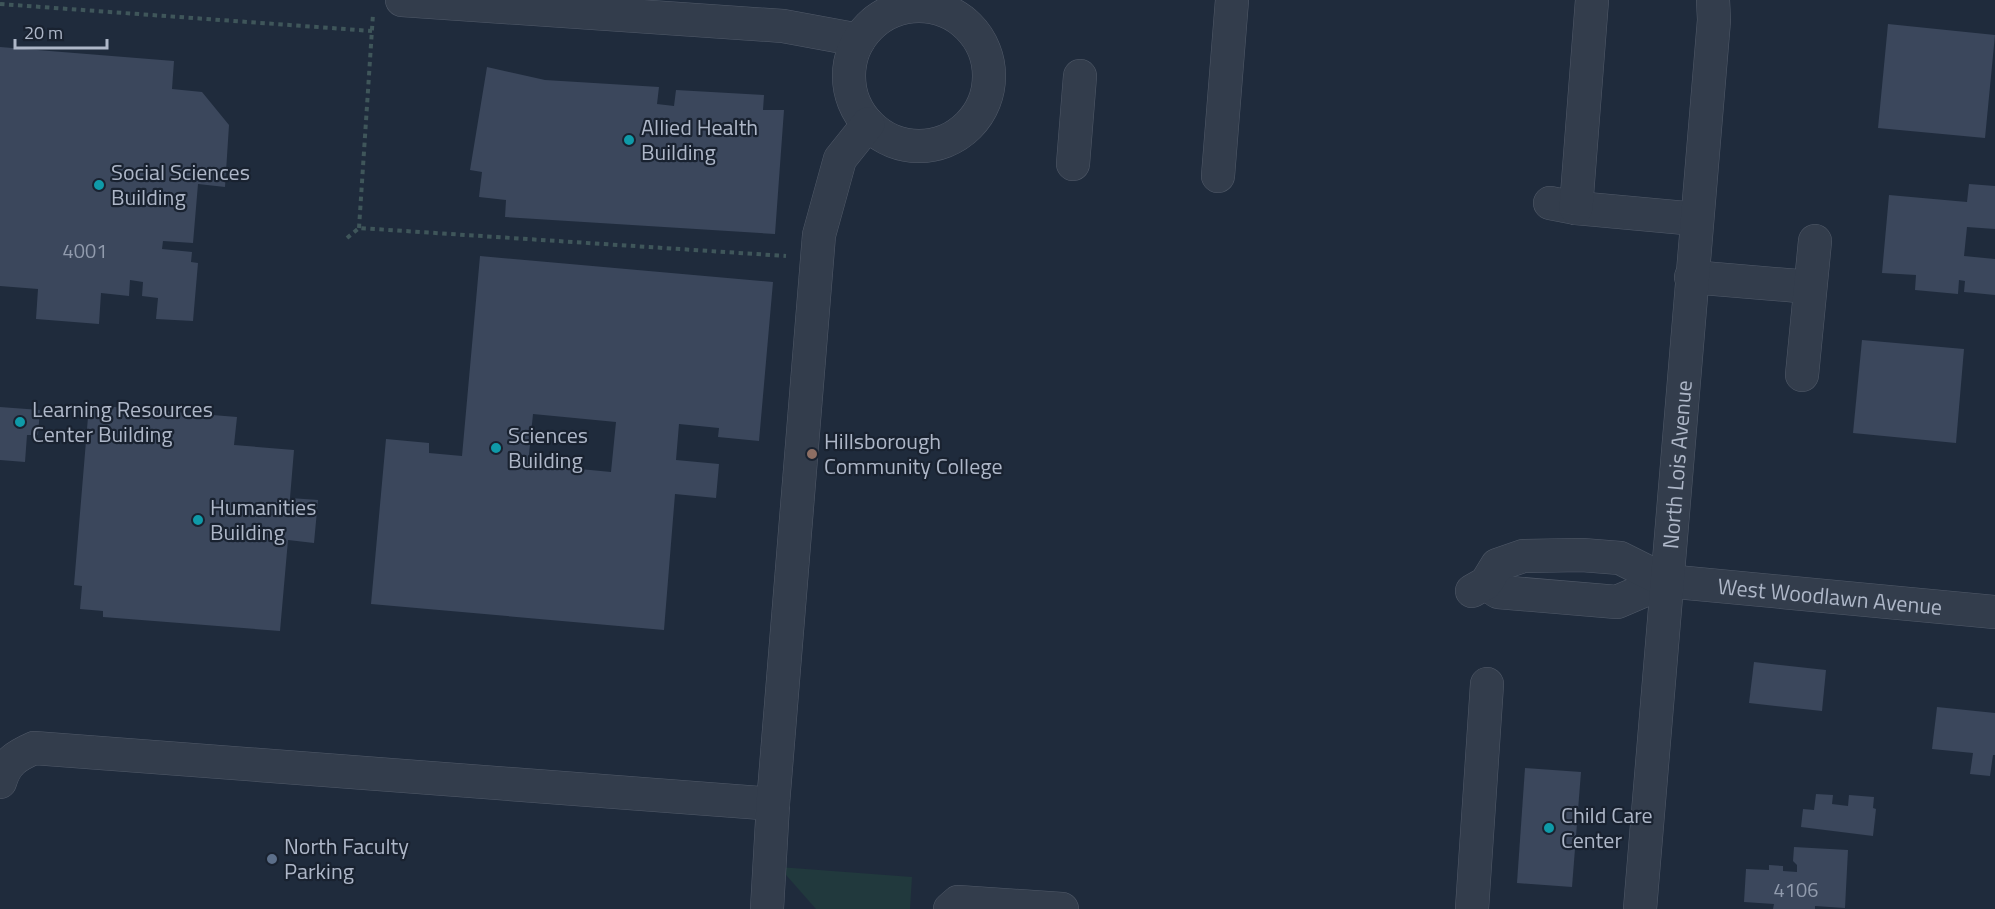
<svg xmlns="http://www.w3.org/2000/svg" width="1995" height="909" font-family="'Titillium Web',sans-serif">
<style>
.green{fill:#21393d}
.building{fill:#3b475c;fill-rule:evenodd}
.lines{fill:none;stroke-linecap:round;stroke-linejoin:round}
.minor-casing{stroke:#515a69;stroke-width:34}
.path{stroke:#3f565a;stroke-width:4;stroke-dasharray:4.5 4.5;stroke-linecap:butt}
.minor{stroke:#333d4c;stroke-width:33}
.culture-dot{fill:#0f9aa8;stroke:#192230;stroke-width:2}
.education-dot{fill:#8d6e63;stroke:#192230;stroke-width:2}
.service-dot{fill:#5c6f8a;stroke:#192230;stroke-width:2}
.labels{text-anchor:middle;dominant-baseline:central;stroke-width:4.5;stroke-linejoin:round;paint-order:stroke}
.number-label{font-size:20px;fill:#919bad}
.poi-label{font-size:22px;fill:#aeb7c8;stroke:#192230;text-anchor:start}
.street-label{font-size:22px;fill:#aeb7c8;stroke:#192230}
</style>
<rect width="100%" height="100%" fill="#1f2b3c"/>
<polygon class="green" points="779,867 912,877 910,909 816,909"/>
<g class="building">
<polygon points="1888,24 1995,35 1985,138 1878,128"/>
<polygon points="0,47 174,61 172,89 202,92 229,125 225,187 198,184 193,243 163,241 162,249 192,252 191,262 198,263 193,321 156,319 158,298 142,296 143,282 130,280 129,296 101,293 99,324 36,319 38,289 0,286"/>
<polygon points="487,67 545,80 659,87 657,104 674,106 676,90 764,95 763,110 784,110 775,234 505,217 506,200 479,197 482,172 470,170"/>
<polygon points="1969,184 1995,186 1995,229 1967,227 1964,256 1995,259 1995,295 1964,292 1965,281 1959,280 1958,294 1915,290 1916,275 1882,273 1889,195 1967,202"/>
<path d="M480,256l293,26 -14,159 -41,-4 1,-9 -40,-4 -3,36 43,4 -3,34 -41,-4 -11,136 -293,-26 15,-165 43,4v10l33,3zM533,414l83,8 -5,50 -83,-8z"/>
<polygon points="1862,340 1964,349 1956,443 1853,433"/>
<polygon points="89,405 237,417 234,445 294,450 290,498 318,500 314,543 288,540 280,631 103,617 103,611 80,609 82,586 74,585"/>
<polygon points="0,407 40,410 38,435 27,435 25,462 0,460"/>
<polygon points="1754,662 1826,670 1822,711 1749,703"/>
<polygon points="1937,707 1995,713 1995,755 1993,755 1990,776 1970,774 1973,753 1932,749"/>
<polygon points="1525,768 1581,772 1572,887 1517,883"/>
<polygon points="1816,794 1833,795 1832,804 1848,806 1849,795 1874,797 1873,808 1876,809 1873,836 1801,827 1803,809 1814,810"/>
<polygon points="1794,847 1848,850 1845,908 1815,906 1815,909 1773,909 1774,904 1744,902 1746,869 1769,870 1769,865 1783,866 1783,871 1797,872 1797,865 1793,861"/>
</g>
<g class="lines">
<g class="minor-casing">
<g id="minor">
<polyline points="402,0 783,26 859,40"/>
<circle cx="919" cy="76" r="70"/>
<polyline points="1073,164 1080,76"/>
<polyline points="1218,176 1232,0"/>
<polyline points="1550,203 1576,208 1696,219"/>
<polyline points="1576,208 1592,0"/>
<polyline points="1691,277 1810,287"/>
<polyline points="1802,375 1815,241"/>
<polyline points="1486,583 1498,592 1617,602 1666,581"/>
<path id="s1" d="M1472,591l14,-8 11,-18 26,-9 59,-1 38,3 46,23 329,31"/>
<path d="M0,782c6,-20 16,-26 34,-34l739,56"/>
<polyline points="767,909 773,804 819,235 840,159 868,124"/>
<polyline points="950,909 958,902 1062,909"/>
<polyline points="1472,909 1487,684"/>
<path id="s2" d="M1640,909l74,-889 -1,-20"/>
</g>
</g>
<g class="path">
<polyline points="0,4 372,31"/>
<polyline points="359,228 373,14"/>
<polyline points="347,238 359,228 786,256"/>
</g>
<use href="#minor" class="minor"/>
</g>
<g class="culture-dot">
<circle cx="629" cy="140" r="6"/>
<circle cx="99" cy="185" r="6"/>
<circle cx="20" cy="422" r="6"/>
<circle cx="496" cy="448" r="6"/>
<circle cx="198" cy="520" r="6"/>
<circle cx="1549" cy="828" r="6"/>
</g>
<circle class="education-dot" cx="812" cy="454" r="6"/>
<circle class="service-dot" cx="272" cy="859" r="6"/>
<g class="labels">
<g class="number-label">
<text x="85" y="250">4001</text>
<text x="1796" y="889">4106</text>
</g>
<g class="poi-label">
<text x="641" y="127">Allied Health<tspan x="641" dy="25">Building</tspan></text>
<text x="111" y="172">Social Sciences<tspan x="111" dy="25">Building</tspan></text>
<text x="32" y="409">Learning Resources<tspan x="32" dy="25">Center Building</tspan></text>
<text x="508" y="435">Sciences<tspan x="508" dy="25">Building</tspan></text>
<text x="824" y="441">Hillsborough<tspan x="824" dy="25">Community College</tspan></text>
<text x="210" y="507">Humanities<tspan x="210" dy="25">Building</tspan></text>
<text x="1561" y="815">Child Care<tspan x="1561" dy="25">Center</tspan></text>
<text x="284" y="846">North Faculty<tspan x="284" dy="25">Parking</tspan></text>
</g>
<g class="street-label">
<text stroke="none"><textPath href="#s2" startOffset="446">North Lois Avenue</textPath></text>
<text stroke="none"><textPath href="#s1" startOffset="378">West Woodlawn Avenue</textPath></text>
</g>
</g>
<path d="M15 39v9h92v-9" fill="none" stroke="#aeb7c8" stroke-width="3"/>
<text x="24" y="39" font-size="18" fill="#aeb7c8" stroke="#192230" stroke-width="4.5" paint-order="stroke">20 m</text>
</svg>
